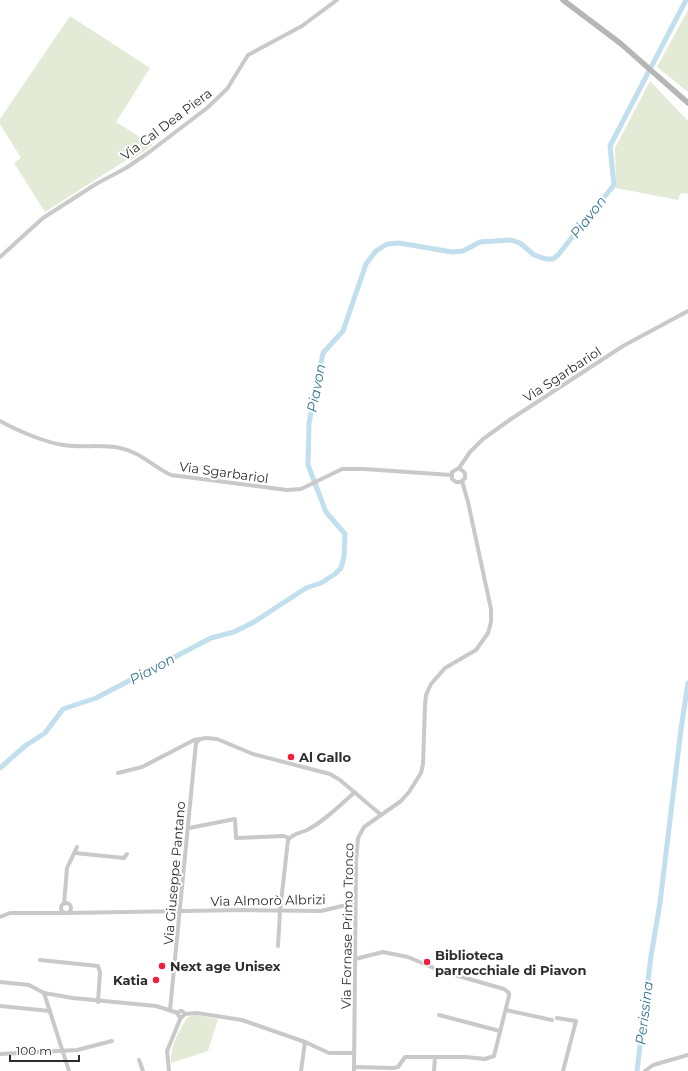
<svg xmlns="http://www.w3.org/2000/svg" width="688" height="1071" font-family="Montserrat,sans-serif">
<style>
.green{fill:#e3ebd7}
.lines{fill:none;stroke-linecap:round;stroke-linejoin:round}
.canal{stroke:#c1dfed;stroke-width:5}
.minor{stroke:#c9c9c9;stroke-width:4}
.secondary{stroke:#b6b6b6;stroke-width:5.5}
.poi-dot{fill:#f31d3d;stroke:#fff;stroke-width:1.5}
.labels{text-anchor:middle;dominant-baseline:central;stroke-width:4;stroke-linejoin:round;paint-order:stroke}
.street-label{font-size:13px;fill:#2c2c2c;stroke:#fff}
.poi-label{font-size:13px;font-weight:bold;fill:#2c2c2c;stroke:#fff;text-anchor:start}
.water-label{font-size:14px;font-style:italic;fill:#347593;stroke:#fff}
</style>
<rect width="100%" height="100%" fill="#fff"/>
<g class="green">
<polygon points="688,10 688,92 657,67"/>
<polygon points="70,16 150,68 116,122 153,145 130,161 128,159 45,212 14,163 21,158 0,124 0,119"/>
<polygon points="650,81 688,121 688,194 681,193 678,200 616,188 615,148"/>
<path d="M195,1015l23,4 -10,32 -37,12c-1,-16 7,-32 17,-46z"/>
</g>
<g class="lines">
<g class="canal">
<polyline points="0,768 25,746 45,733 63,709 96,698 211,638 234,632 254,622 306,588 321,583 335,574 341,568 344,557 345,534 326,512 308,465 309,423 323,353 343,331 366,264 376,251 387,244 399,243 452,252 463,251 480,242 511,240 520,243 534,255 546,259 553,259 558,255 614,185 610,146 686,0"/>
<polyline points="637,1071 651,956 660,903 681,729 688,683"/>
</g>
<g class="minor">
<polyline points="0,257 43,218 96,184 126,168 148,153 207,108 227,89 248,55 302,26 337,0"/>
<path d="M0,421c16,9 44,21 63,24 19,3 38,-1 57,3 21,4 33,19 51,27l116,15 14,-1 41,-20h22l87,6"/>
<polyline points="459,468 465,473 465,478 461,482 456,482 452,479 452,472 459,468 470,452 483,439 511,419 623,346 688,311"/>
<polyline points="118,773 142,767 194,740 206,738 217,739 253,754 330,774 340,780 380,814"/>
<polyline points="189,828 235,819 236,838 284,836 289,838"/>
<polyline points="75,853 124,858 127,854"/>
<circle cx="66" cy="908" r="5"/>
<polyline points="64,904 67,868 77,847"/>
<polyline points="66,913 244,910 321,911 355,903"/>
<polyline points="0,917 10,913 65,913"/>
<path d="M278,946l2,-35 8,-71c5,-7 12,-7 19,-10 18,-9 33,-25 48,-38"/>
<polyline points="40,960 98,966 100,972 98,1002"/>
<polyline points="0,982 29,985 44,993 73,998 156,1006 178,1013"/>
<polyline points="44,993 69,1071"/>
<polyline points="0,1006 50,1011"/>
<polyline points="170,1010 196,743 199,740"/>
<polyline points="506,1010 552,1020"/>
<circle cx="181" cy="1014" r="3"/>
<polyline points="184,1014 197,1013 242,1020 305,1042 329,1053 354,1053"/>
<polyline points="439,1015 500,1031"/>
<polyline points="557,1018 576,1021 563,1071"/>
<polyline points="0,1054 77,1050 112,1041"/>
<polyline points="139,1060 143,1071"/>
<polyline points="354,1067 394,1068 398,1067 405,1057 466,1057 485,1059 494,1056 509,996 509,993 504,989 441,971 408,957 383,952 355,959"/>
<polyline points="169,1071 167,1051 181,1017"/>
<polyline points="301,1071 305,1042"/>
<polyline points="354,1071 356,862 358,838 364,827 401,801 409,792 421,773 423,764 425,705 426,695 431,684 445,668 476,650 488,633 491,622 491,609 468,502 462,481"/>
<polyline points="434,1071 435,1057"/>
<polyline points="645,1071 653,1065 688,1055"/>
</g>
<polyline class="secondary" points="563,0 620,43 688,103"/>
</g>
<g class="poi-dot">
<circle cx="291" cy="757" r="4"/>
<circle cx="427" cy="962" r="4"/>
<circle cx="162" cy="966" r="4"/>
<circle cx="156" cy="980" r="4"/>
</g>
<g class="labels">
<g class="street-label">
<text transform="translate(166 124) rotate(-37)">Via Cal Dea Piera</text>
<text transform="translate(562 374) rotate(-33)">Via Sgarbariol</text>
<text transform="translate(224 472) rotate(8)">Via Sgarbariol</text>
<text transform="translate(174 873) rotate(-85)">Via Giuseppe Pantano</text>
<text transform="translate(268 900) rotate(-1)">Via Almorò Albrizi</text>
<text transform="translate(347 926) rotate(-89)">Via Fornase Primo Tronco</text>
</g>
<g class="poi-label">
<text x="299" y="757">Al Gallo</text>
<text x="435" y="955">Biblioteca<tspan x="435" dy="15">parrocchiale di Piavon</tspan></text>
<text x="170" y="966">Next age Unisex</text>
<text x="148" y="980" text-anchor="end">Katia</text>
</g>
<g class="water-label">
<text transform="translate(588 217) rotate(-52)">Piavon</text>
<text transform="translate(316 388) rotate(-79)">Piavon</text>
<text transform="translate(152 669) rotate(-28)">Piavon</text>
<text transform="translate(644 1013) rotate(-83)">Perissina</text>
</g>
</g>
<path d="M10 1055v6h69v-6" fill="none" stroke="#2c2c2c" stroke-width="2"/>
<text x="16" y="1055" font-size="12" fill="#2c2c2c" stroke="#ffffff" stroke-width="3" paint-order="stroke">100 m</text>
</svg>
